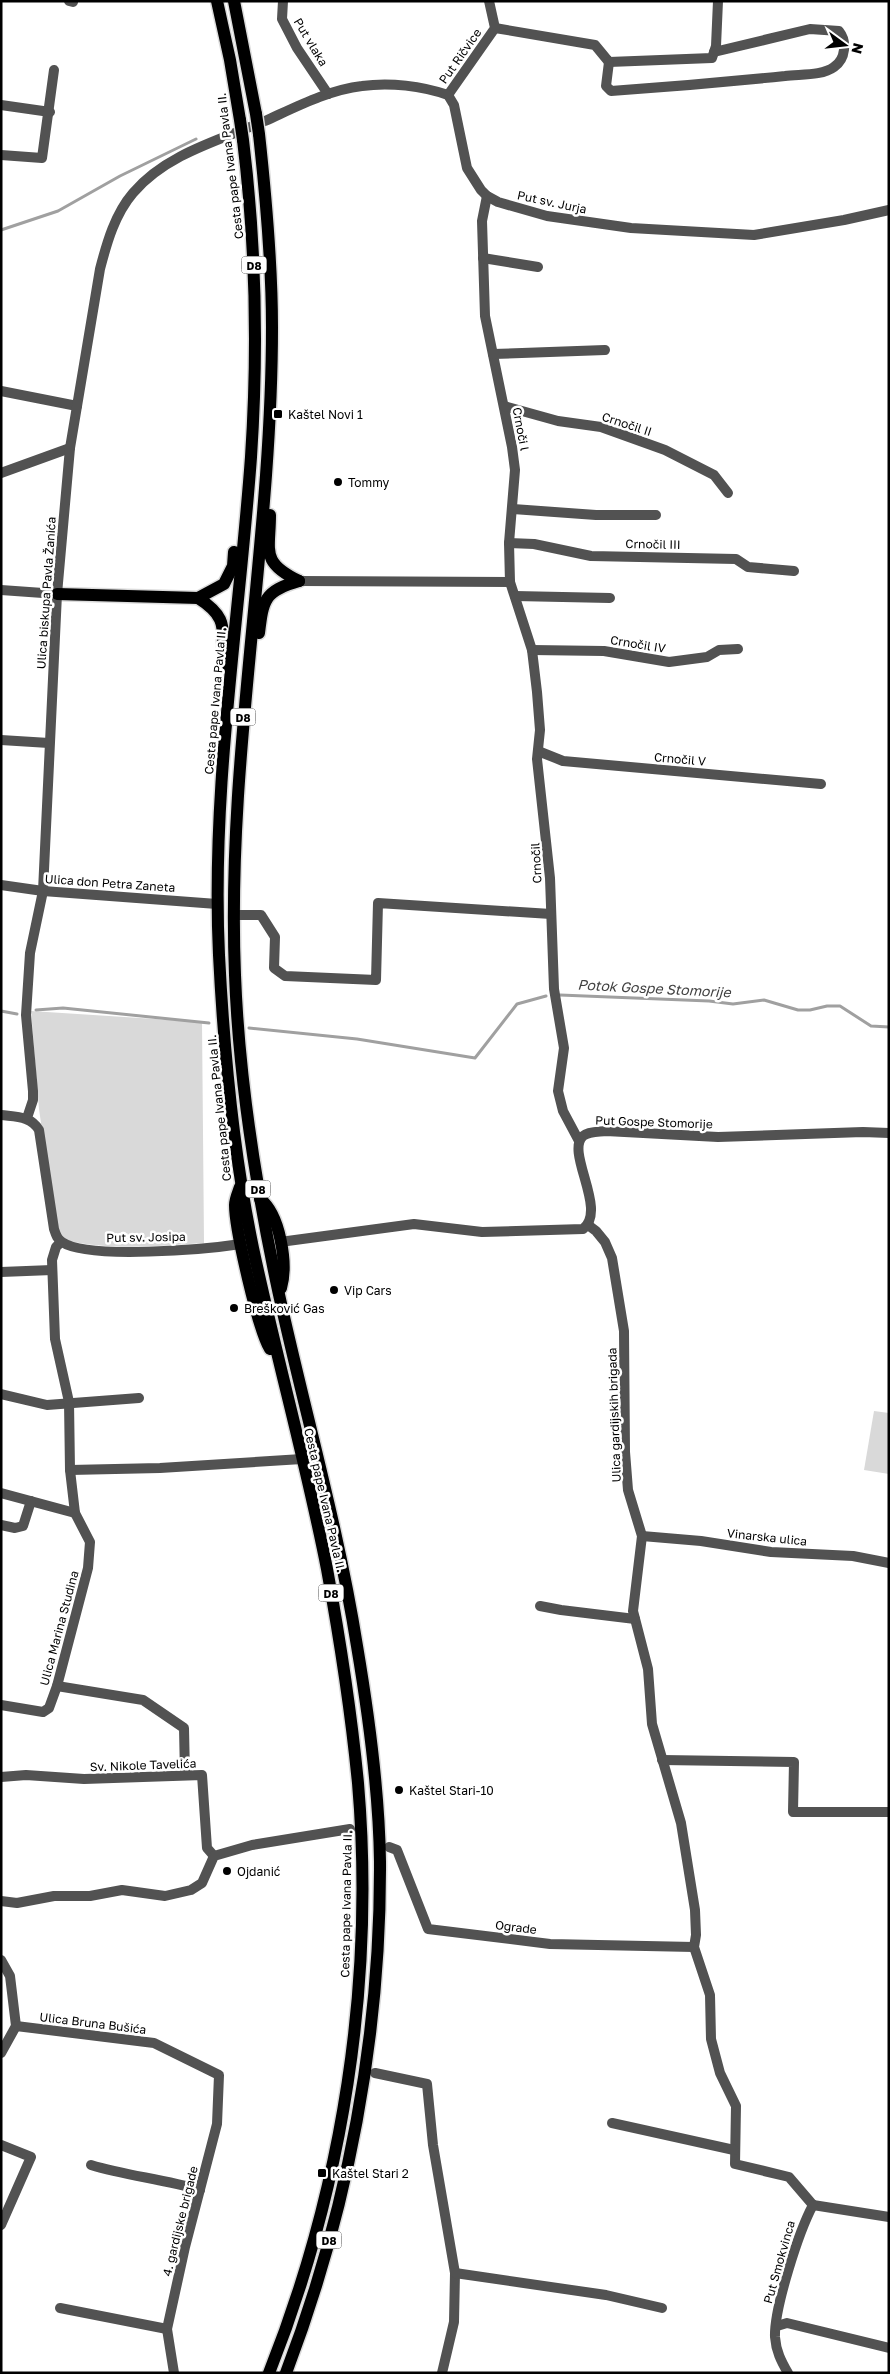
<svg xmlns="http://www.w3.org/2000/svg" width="890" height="2374" font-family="'Golos Text',sans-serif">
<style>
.green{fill:#d9d9d9}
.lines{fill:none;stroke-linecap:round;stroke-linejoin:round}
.stream{stroke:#a0a0a0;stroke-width:3}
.primary-casing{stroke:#dbdbdb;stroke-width:15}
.minor{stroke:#525252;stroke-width:10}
.tertiary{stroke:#525252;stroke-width:10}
.primary{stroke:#000;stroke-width:12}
.primary-bridge-casing{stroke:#dbdbdb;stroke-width:15;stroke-linecap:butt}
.primary-bridge{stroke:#000;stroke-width:12}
.poi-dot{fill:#000;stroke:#fff;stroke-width:2}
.labels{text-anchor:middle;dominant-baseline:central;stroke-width:5;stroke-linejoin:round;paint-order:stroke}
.shield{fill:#fff;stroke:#4c4c4c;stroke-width:1}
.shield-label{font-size:11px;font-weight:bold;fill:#000}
.street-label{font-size:12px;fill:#000;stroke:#fff}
.poi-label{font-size:12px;fill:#000;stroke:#fff;text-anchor:start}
.water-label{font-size:14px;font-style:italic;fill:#414141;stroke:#fff}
</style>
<rect width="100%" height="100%" fill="#fff"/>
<g class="green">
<path d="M31,1011l171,11 2,221c-46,3 -93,8 -139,-3l-10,-18 -16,-113z"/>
<polygon points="874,1411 889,1413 889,1474 864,1470"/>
</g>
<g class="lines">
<g class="stream">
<polyline points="1,230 58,211 120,176 196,139"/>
<polyline points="560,995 709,1001 733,1004 764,1000 798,1010 810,1010 827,1006 840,1006 871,1026 889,1027"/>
<polyline points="36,1010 63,1008 209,1023"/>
<polyline points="1,1011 17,1014"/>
<polyline points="249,1028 357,1039 475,1058 517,1004 546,996"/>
</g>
<g class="primary-casing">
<g id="primary">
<polyline points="217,1 230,60 240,120"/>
<polyline points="234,1 256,114"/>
<path d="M259,134c7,64 13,129 13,193 0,217 -46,431 -37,648 4,106 21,212 43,315 26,119 60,236 79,356 12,71 22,143 23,215 1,174 -32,349 -94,512"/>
<path d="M243,140c13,105 15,212 8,317 -12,166 -40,332 -32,498 5,99 14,197 34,293 23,108 53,214 74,321 13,71 24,142 31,214 17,199 -15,404 -89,590"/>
<path d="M270,515c0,36 -10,47 29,66"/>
<polyline points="57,594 198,598 224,584 233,566 234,552"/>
<path d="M198,598c41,26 15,40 31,69"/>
<path d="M259,633c4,-33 5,-42 40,-52"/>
<path d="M240,1187c-2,6 -5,12 -5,18 0,24 23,124 35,144"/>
<path d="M260,1199c20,15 28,65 21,89"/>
</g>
</g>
<g class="minor">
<polyline points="69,1 73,2"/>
<polyline points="283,1 282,19 297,48 328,94"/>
<polyline points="495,28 595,45 609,62 712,58 716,46 718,1"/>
<path d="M609,62l-3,24 5,5c58,-4 116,-9 174,-15 15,-2 37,0 49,-9 12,-8 13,-26 5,-36l-29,-2 -96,23"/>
<polyline points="448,95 495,28 489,1"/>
<polyline points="1,105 50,112"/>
<polyline points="1,155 42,158 54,70"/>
<polyline points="487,196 482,221 485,316 512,447 515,470 509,543 510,582 532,650 537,692 540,730 537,759 550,878 554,989 564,1048 558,1091 563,1111 579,1141"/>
<polyline points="483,258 538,267"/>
<polyline points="493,354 605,350"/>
<polyline points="1,391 77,406"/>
<polyline points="504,406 558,421 601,427 665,450 714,475 728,493"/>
<polyline points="1,473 70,448"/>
<polyline points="513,509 596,515 656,515"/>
<polyline points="509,543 534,544 591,556 736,559 748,567 794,571"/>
<polyline points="299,581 510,582"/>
<polyline points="1,590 57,594"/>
<polyline points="515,596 610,598"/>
<polyline points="532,650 604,651 669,662 707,657 719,650 738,649"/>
<polyline points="1,740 49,743"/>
<polyline points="538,751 563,761 821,784"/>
<polyline points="1,885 43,891 217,904"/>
<polyline points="234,915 261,915 275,937 274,968 285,976 376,980 378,903 551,914"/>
<polyline points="588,1225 596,1231 605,1242 612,1258 624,1331 625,1452 628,1490 642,1536 633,1611 648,1669 652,1724 681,1823 695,1910 696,1935 694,1947 710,1995 711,2039 720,2073 736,2106 735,2164 789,2177 813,2205"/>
<polyline points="1,1272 52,1270"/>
<polyline points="1,1394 47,1405 139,1398"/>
<polyline points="70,1470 160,1468 302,1459"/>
<polyline points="1,1493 75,1513"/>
<polyline points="1,1525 15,1528 23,1526 31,1501"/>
<polyline points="642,1536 701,1541 771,1552 853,1556 889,1563"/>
<polyline points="540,1606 561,1610 635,1619"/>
<polyline points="57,1686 143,1700 184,1728 185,1775"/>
<polyline points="1,1705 43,1712 49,1708 57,1686 88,1568 90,1542 75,1513 70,1470 69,1402 55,1339 52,1260 56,1247 61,1242"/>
<polyline points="662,1760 794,1762 793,1812 889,1812"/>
<polyline points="1,1777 26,1775 84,1779 202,1775 207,1848 214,1856"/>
<polyline points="389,1847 397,1850 428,1929 550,1944 694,1947"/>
<polyline points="1,1901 17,1903 54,1896 90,1896 122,1890 165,1896 191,1890 202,1883 214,1856 252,1845 350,1829"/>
<polyline points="1,1960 10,1976 16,2026 1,2053"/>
<polyline points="16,2026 154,2043 219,2075 217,2124 185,2247 167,2329 174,2373"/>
<polyline points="375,2073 427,2084 433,2145 455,2273 454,2322 442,2373"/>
<polyline points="612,2123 734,2150"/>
<polyline points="1,2145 31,2157 1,2225"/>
<path d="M91,2165c36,11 73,14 109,25"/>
<polyline points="813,2205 889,2217"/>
<polyline points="455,2273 606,2295 662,2308"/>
<polyline points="60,2308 167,2329"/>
<polyline points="777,2326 787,2323 889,2348"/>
<path d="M788,2373c-7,-12 -12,-22 -13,-36 -1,-29 24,-106 38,-132"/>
</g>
<g class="tertiary">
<path d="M1,1115c15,2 30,1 38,15l15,99c2,6 3,10 8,13 26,18 146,7 179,2"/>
<path d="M27,1118l6,-18v-9l-7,-76 4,-62 13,-62 14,-297 13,-146 30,-179c7,-27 15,-55 33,-76 33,-39 87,-53 132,-72 31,-14 63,-31 97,-35 28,-4 60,0 86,9l6,10 13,63 14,22 6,6 11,6 49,14 84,12 123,7 90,-15 45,-10"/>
<path d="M280,1242l134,-18 68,8 101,-3c25,-19 -18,-77 0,-93 6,-5 16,-4 23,-5l112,6 145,-5 26,1"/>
</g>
<use href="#primary" class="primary"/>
<g class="primary-bridge-casing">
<g id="primary-bridge">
<polyline points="256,114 259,134"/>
<polyline points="240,120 243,140"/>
</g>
</g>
<use href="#primary-bridge" class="primary-bridge"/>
</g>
<g class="poi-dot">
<rect x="273" y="409" width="10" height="10" rx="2.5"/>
<circle cx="338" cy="482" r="5"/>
<circle cx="334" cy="1290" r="5"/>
<circle cx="234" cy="1308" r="5"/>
<circle cx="399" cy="1790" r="5"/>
<circle cx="227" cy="1871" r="5"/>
<rect x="317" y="2168" width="10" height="10" rx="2.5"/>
</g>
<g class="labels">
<g class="shield">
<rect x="241.5" y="256.5" width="25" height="17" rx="4"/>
<rect x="230.5" y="708.5" width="25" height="17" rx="4"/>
<rect x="245.5" y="1180.5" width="25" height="17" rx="4"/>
<rect x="318.5" y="1584.5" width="25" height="17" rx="4"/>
<rect x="316.5" y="2231.5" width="25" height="17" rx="4"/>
</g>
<g class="shield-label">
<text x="254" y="265">D8</text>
<text x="243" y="717">D8</text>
<text x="258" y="1189">D8</text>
<text x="331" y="1593">D8</text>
<text x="329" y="2240">D8</text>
</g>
<g class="street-label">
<text transform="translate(311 42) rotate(59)">Put vlaka</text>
<text transform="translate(460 56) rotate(-55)">Put Ričvice</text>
<text transform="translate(230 166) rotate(-97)">Cesta pape Ivana Pavla II.</text>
<text transform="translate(552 202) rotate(12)">Put sv. Jurja</text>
<text transform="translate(627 424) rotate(18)">Crnočil II</text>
<text transform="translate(521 429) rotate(79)">Crnoči l</text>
<text transform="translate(653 544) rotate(1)">Crnočil III</text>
<text transform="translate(46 593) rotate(-86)">Ulica biskupa Pavla Žanića</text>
<text transform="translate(638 644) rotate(9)">Crnočil IV</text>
<text transform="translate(215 701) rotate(-85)">Cesta pape Ivana Pavla II.</text>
<text transform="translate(680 759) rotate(5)">Crnočil V</text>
<text transform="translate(536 863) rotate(-93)">Crnočil</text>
<text transform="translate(110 883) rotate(4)">Ulica don Petra Zaneta</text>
<text transform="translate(219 1108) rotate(-96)">Cesta pape Ivana Pavla II.</text>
<text transform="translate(654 1122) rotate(2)">Put Gospe Stomorije</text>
<text transform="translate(146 1237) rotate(-1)">Put sv. Josipa</text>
<text transform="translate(614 1415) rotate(-92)">Ulica gardijskih brigada</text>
<text transform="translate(325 1500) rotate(77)">Cesta pape Ivana Pavla II.</text>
<text transform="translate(767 1537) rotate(6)">Vinarska ulica</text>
<text transform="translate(59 1628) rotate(-75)">Ulica Marina Studina</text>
<text transform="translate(143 1765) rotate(-2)">Sv. Nikole Tavelića</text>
<text transform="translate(346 1904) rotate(-89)">Cesta pape Ivana Pavla II.</text>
<text transform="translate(516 1927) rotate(7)">Ograde</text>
<text transform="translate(93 2023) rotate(7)">Ulica Bruna Bušića</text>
<text transform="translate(180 2221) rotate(-76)">4. gardijske brigade</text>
<text transform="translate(779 2262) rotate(-74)">Put Smokvinca</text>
</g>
<g class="poi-label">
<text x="288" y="414">Kaštel Novi 1</text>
<text x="348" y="482">Tommy</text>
<text x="344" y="1290">Vip Cars</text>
<text x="244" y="1308">Brešković Gas</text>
<text x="409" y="1790">Kaštel Stari-10</text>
<text x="237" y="1871">Ojdanić</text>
<text x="332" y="2173">Kaštel Stari 2</text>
</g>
<g class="water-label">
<text transform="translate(654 988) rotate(3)">Potok Gospe Stomorije</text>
</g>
</g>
<rect width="890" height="2374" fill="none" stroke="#000000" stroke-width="5"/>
<g transform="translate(845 45) rotate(105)" stroke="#ffffff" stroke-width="4" paint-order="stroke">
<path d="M0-4L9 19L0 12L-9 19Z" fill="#000000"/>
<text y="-8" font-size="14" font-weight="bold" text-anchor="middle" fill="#000000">N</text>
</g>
</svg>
